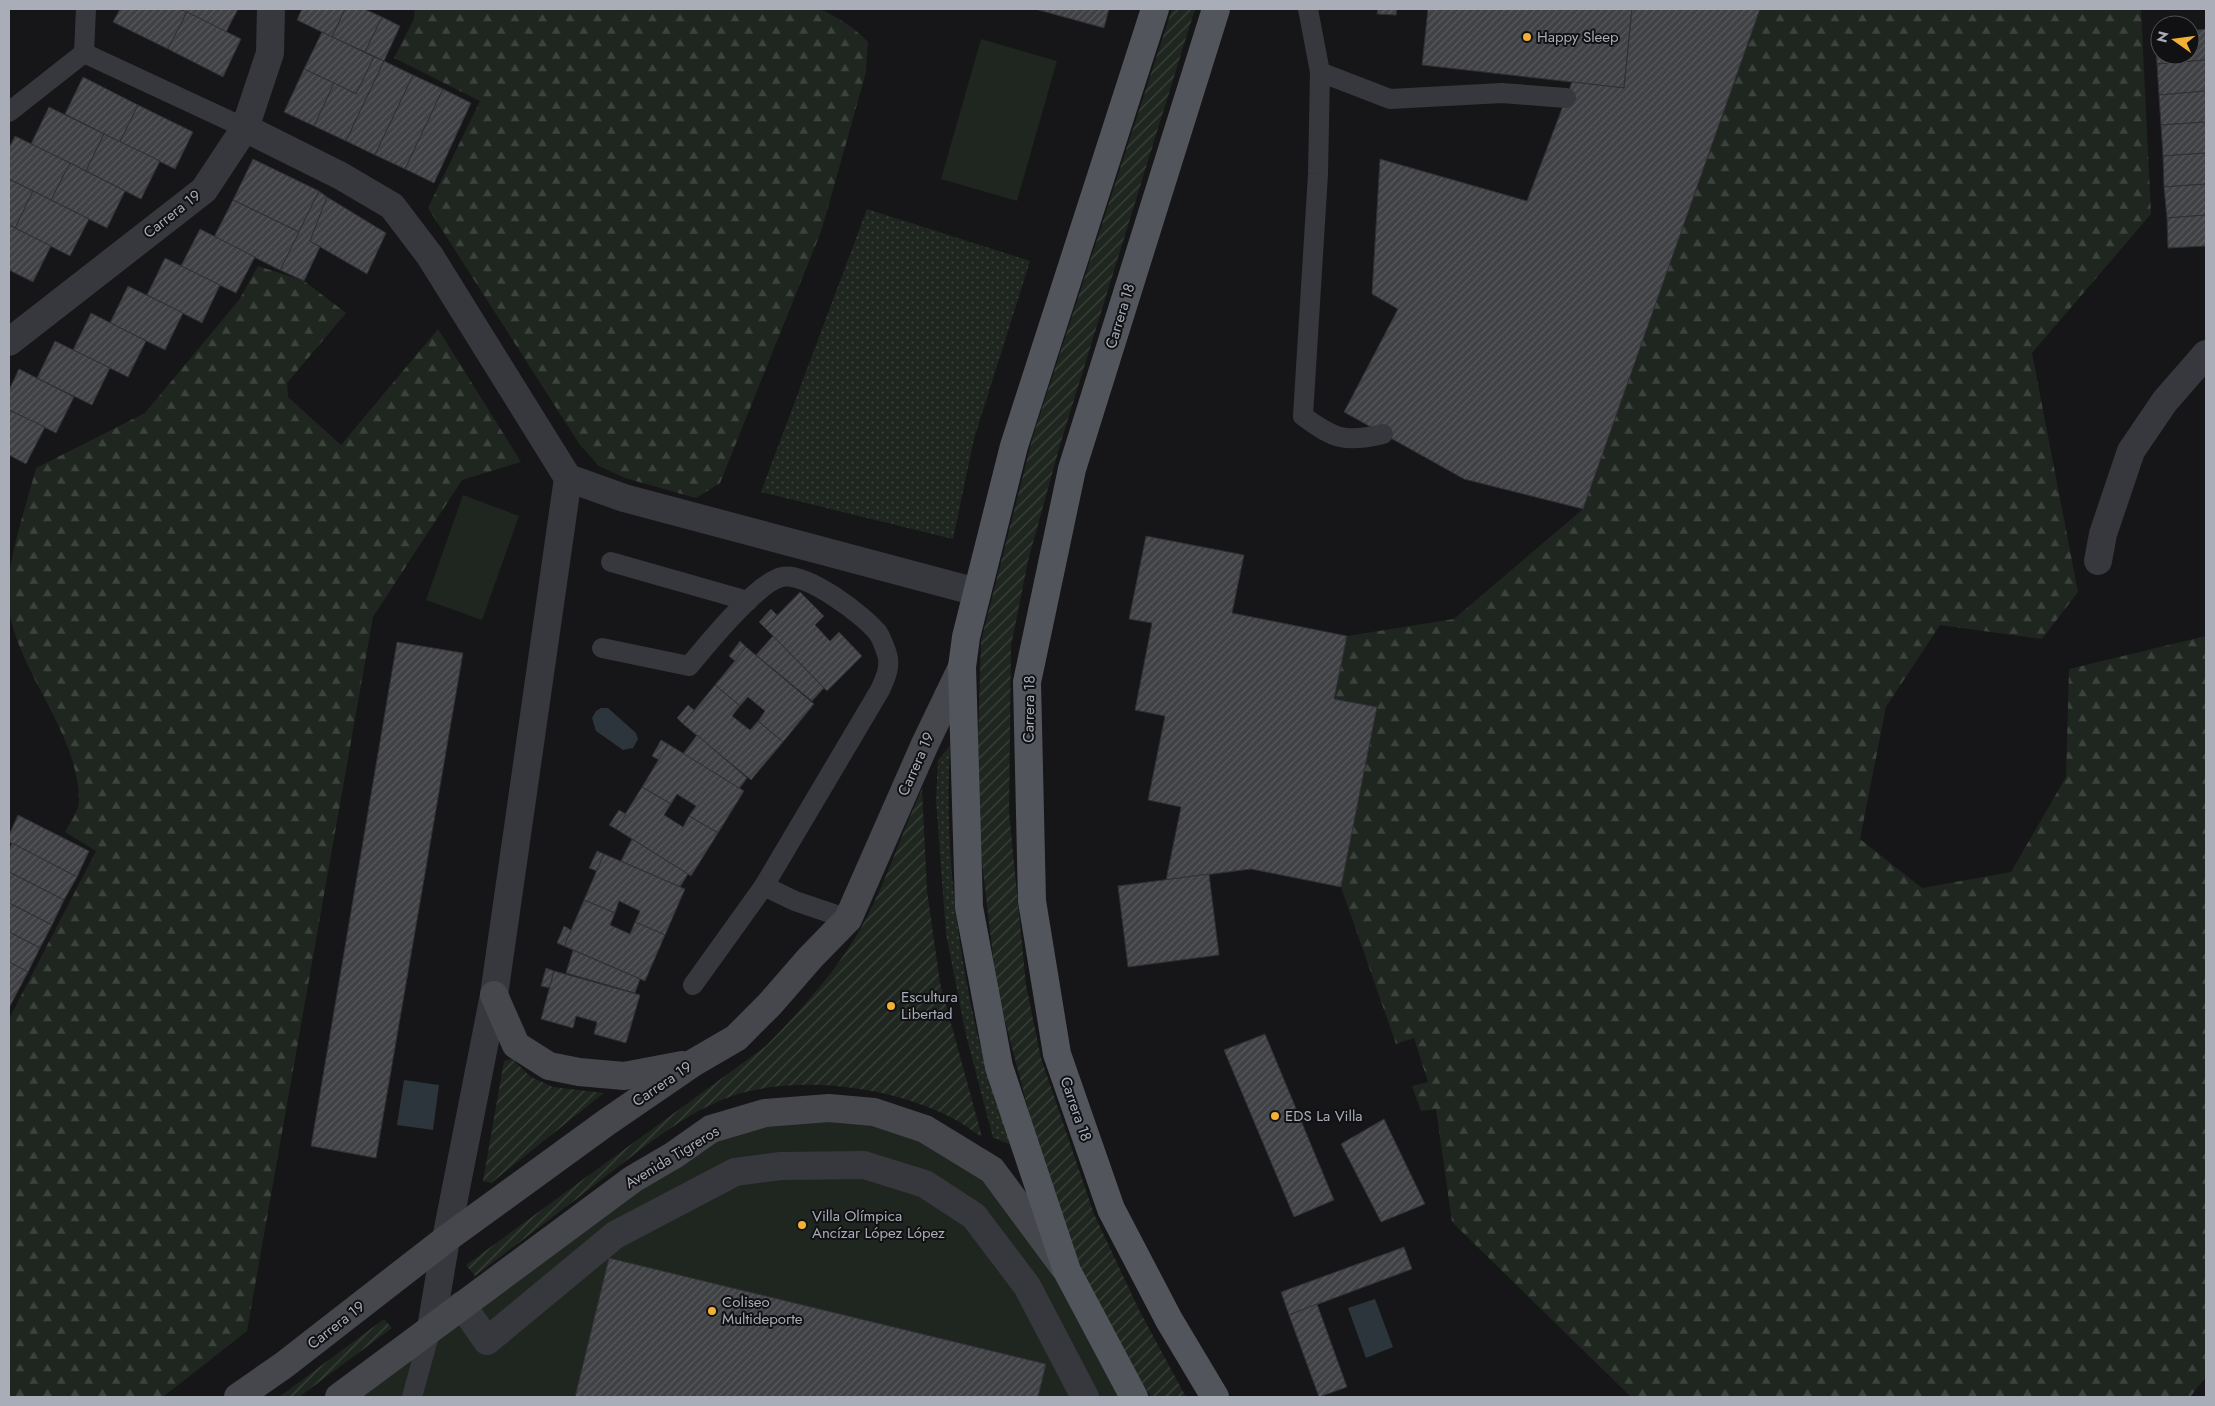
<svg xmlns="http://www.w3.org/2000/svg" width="2215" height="1406" font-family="Jost,sans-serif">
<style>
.grass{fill:url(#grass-dots)}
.forest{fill:url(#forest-firs)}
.garden{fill:url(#garden-furrows)}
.pitch{fill:#1e261f}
.water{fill:#2c353c}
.building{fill:url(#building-hatch);stroke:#303034}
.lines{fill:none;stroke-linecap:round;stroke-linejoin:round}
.lane{stroke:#37383d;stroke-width:20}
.street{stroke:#37383d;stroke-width:28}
.secondary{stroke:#45474d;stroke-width:28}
.primary{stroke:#53555c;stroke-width:28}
.poi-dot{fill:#f2b134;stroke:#111113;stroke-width:2}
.labels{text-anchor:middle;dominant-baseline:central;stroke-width:4;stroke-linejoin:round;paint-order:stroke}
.poi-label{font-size:15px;fill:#a8adb8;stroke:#111113;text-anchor:start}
.street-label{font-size:15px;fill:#a8adb8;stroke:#111113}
</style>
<defs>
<pattern id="grass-dots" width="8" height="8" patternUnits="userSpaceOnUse" patternTransform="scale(1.25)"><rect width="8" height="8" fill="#1e261f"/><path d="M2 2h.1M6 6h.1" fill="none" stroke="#3c433d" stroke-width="1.8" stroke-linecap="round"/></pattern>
<pattern id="forest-firs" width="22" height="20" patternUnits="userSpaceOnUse" patternTransform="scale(1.25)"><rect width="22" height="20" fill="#1e261f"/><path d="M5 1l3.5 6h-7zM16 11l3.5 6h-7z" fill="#3c433d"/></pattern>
<pattern id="garden-furrows" width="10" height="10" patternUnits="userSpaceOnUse" patternTransform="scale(1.25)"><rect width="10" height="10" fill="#1e261f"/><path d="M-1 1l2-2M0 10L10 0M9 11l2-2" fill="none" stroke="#3c433d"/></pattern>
<pattern id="building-hatch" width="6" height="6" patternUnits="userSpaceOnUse" patternTransform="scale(1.25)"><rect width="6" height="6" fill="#404145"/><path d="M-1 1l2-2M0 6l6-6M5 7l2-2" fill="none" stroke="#595a5e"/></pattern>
</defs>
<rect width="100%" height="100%" fill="#161618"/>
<g class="grass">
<polygon points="867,209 1030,261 974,439 953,539 761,492"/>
<path d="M950,746c-6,99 7,203 30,299 8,33 20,66 30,99l-17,-6 -27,-103 -20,-101 -10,-134 2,-40z"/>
</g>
<g class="forest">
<path d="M415,9h404c20,8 34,18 49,33l-2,30 -44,157 -102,254 -24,15 -71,-20 -26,-12 -19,-21 -152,-237 52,-107 -86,-43 20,-39z"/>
<polygon points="1760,9 2141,9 2151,214 2032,353 2078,592 2042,639 1940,625 1886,707 1860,839 1922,888 2011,872 2066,777 2069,669 2206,636 2206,1377 2190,1397 1631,1397 1452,1222 1436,1109 1421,1111 1412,1086 1428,1082 1414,1038 1396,1044 1341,887 1377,707 1334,699 1347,636 1454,619 1583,509"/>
<path d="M258,266l46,15 42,32 -59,70 1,14 53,48 97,-116 83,133 -59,18 -89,137 -126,714 -84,66h-154v-378l87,-168 -31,-19c4,-8 14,-21 14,-31 -1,-70 -59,-125 -70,-191 -6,-41 17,-102 27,-142l109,-55 94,-113z"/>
</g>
<g class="garden">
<polygon points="1172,9 1195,9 1060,445 1028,561 1011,646 1009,812 1026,985 1041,1058 1094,1214 1139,1310 1186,1397 1151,1397 1115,1338 1077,1260 1036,1140 997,990 976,812 981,641 1033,436"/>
<path d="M922,789l5,102 13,92 42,154c-11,-7 -21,-15 -32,-20 -61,-31 -153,-43 -218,-21 -46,16 -89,52 -127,81 -43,33 -86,66 -130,99l-9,-11 300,-219c39,-40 76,-81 102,-131 21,-41 35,-85 54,-126z"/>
<polygon points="512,1059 531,1077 553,1087 604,1093 491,1183 483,1181 504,1061"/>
<polygon points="384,1319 392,1328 299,1397 279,1397"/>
</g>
<g class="pitch">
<polygon points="981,39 1057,61 1017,201 941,179"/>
<polygon points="463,495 519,516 482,620 426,600"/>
<polygon points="874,1112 992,1170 1129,1397 339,1397 711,1129"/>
</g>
<g class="water">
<polygon points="601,708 608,708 636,733 638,739 633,748 623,750 596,731 592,718 596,711"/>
<polygon points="404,1080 439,1085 433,1130 397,1125"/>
<polygon points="1375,1299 1393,1347 1366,1358 1348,1308"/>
</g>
<g class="building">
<polygon points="120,9 180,9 187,12 168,49 113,22"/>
<polygon points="180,9 238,9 226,32"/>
<polygon points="302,9 345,9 332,37 297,20"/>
<polygon points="345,9 364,9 382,17 365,52 332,37"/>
<polygon points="1035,9 1109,9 1104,28"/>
<polygon points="1378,9 1397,9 1396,15 1377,14"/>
<polygon points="1428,9 1632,9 1624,88 1422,65"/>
<polygon points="1632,9 1760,9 1583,509 1464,479 1344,412 1398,309 1372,294 1380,159 1527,201 1572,82 1624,88"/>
<polygon points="187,12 241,39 223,77 168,49"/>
<polygon points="382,17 400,26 384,61 365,52"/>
<polygon points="2206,29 2206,60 2157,64 2155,33 2160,33 2160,55 2190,55 2190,31"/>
<polygon points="322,32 374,57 356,94 304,69"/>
<polygon points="374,57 384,61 346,141 314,126 334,83 356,94"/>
<polygon points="2206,60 2206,91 2159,95 2157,64"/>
<polygon points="384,61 413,75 375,155 346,141"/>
<polygon points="304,69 334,83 314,126 284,112"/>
<polygon points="413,75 443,89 405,169 375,155"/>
<polygon points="83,77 138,105 120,142 65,114"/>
<polygon points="443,89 471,103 434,183 405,169"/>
<polygon points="2206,91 2206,122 2161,125 2159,95"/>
<polygon points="138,105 193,132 175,169 120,142"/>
<polygon points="49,107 104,134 86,171 31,144"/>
<polygon points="2206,122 2206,153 2163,156 2161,125"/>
<polygon points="104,134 160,161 141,199 86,171"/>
<polygon points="15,136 70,163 51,200 9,179 9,148"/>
<polygon points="2206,153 2206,184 2164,187 2163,156"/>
<polygon points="253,159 319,191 299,232 233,200"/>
<polygon points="70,163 125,191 107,228 51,200"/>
<polygon points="9,179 33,191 15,228 9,225"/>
<polygon points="2206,184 2206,215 2167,218 2164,187"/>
<polygon points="33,191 89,219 70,256 15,228"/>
<polygon points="319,191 327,197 310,241 320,247 304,281 280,270"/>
<polygon points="327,197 386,233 367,274 310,241"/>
<polygon points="233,200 299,232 280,270 214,237"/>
<polygon points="2206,215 2206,246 2168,248 2167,218"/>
<polygon points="9,225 51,246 33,282 9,270"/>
<polygon points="200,229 255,257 236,293 181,266"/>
<polygon points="165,258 220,285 202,323 147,295"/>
<polygon points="128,286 183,313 165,350 110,323"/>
<polygon points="91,313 146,341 128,377 73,350"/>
<polygon points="55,341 110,368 92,405 37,378"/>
<polygon points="19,369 74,397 56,433 9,410 9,390"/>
<polygon points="9,410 45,427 26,464 9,455"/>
<polygon points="1146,536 1244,555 1232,613 1347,636 1334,699 1377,707 1341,887 1251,869 1166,880 1181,807 1148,800 1165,716 1135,710 1152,623 1129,619"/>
<polygon points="800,592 824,616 815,625 830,641 839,632 862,656 827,691 765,628"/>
<polygon points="771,609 777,615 765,628 759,622"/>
<polygon points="773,636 824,688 812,701 756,655"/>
<polygon points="740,641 746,647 735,661 729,656"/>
<polygon points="397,642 463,653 376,1158 311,1146"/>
<polygon points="746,647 814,704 783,742 758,721 765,711 748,697 740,706 715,685"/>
<polygon points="715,685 740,706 732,716 750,730 758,721 783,742 751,780 683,724"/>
<polygon points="688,705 694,710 683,724 677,718"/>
<polygon points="697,735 747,778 739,789 683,754"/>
<polygon points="661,740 668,744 659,760 652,756"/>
<polygon points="668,744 744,791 718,833 689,816 696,806 677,794 671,804 642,787"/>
<polygon points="642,787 671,804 664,815 683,827 689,816 718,833 691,876 616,829"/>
<polygon points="619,810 626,814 616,829 609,825"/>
<polygon points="18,815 89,851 77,877 9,842 9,835"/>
<polygon points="632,839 688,874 680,887 621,861"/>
<polygon points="12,843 77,877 64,900 9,872 9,850"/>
<polygon points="597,851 604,854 597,871 589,868"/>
<polygon points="604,854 685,889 665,935 635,922 640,911 619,901 615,913 584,900"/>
<polygon points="9,872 64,900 52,925 9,903"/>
<polygon points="1209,874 1219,955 1128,967 1118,886"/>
<polygon points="584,900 615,913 610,925 630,934 635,922 665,935 645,981 564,946"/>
<polygon points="9,903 52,925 40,948 9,932"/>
<polygon points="564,926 571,930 564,946 557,943"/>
<polygon points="9,932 40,948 28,972 9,962"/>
<polygon points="573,950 640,979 635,993 566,973"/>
<polygon points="9,962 28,972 9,1008"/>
<polygon points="546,968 554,971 550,988 541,986"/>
<polygon points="554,971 640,995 626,1043 594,1034 597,1022 576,1016 573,1028 541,1019"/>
<polygon points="1265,1034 1334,1200 1294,1217 1224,1050"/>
<polygon points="1384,1119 1425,1204 1381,1222 1341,1144"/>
<polygon points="1404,1247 1412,1269 1289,1315 1281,1292"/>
<polygon points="609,1258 1046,1364 1038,1397 575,1397"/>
<polygon points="1317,1304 1347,1387 1319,1397 1289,1315"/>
</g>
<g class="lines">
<g class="lane">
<path d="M1308,9l12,63 -2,102 -15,242c31,23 42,27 80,18"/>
<polyline points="84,53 245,128"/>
<polyline points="1320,72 1390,99 1502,93 1566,98"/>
<polyline points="9,112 84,53 86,9"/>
<polyline points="611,562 748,601"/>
<path d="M602,648l87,18c17,-20 68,-84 93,-89 23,-6 82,38 96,56 4,6 7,15 9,21 4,13 -2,25 -7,36l-116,196 31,15 53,18"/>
<polyline points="693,985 764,886"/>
<polyline points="412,1397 431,1328"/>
</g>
<g class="street">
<polyline points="245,128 341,176 392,206 430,256 568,478 624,498 977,592"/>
<polyline points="9,342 204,190 245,128 270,53 271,9"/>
<polyline points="2098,561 2103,534 2131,451 2165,401 2206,354"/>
<polyline points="462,1305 487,1341 615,1235 735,1172 781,1166 864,1165 925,1184 974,1216 1027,1286 1085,1397"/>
<polyline points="431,1328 446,1239 494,995 568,478"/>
</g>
<g class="secondary">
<polyline points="494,995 516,1045 549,1066 579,1072 624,1076 682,1065"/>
<polyline points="238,1397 284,1365 446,1239 607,1122 693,1063 736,1038 770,1004 810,958 848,919 925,744 962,667"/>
<polyline points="339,1397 633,1179 674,1155 711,1129 765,1113 829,1108 874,1112 925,1129 992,1170 1063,1266"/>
</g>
<g class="primary">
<polyline points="1134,1397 1067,1271 999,1067 969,907 962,667 966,637 1014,446 1155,9"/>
<polyline points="1215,1397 1169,1320 1111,1209 1057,1054 1032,901 1027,682 1072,469 1216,9"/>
</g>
</g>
<g class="poi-dot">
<circle cx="1527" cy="37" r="5"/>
<circle cx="891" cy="1006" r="5"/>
<circle cx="1275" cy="1116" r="5"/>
<circle cx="802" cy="1225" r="5"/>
<circle cx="712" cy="1311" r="5"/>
</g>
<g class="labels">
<g class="poi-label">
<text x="1537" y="37">Happy Sleep</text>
<text x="901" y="997">Escultura<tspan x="901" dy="17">Libertad</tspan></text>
<text x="1285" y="1116">EDS La Villa</text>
<text x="812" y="1216">Villa Olímpica<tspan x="812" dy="17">Ancízar López López</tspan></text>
<text x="722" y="1302">Coliseo<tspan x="722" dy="17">Multideporte</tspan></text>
</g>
<g class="street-label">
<text transform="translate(172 214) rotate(-38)">Carrera 19</text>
<text transform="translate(1120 316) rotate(-73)">Carrera 18</text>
<text transform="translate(1029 709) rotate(-89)">Carrera 18</text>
<text transform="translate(916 764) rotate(-66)">Carrera 19</text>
<text transform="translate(662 1084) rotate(-34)">Carrera 19</text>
<text transform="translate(1076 1109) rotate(71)">Carrera 18</text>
<text transform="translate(672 1157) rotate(-31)">Avenida Tigreros</text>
<text transform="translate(336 1325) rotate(-38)">Carrera 19</text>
</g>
</g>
<rect width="2215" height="1406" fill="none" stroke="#a8adb8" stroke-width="20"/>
<g transform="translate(2175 40) rotate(284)"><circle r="24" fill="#111113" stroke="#4d4f55"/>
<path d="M0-4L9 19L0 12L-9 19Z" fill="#f2b134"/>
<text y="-8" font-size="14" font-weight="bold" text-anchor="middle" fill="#a8adb8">N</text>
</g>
</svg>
